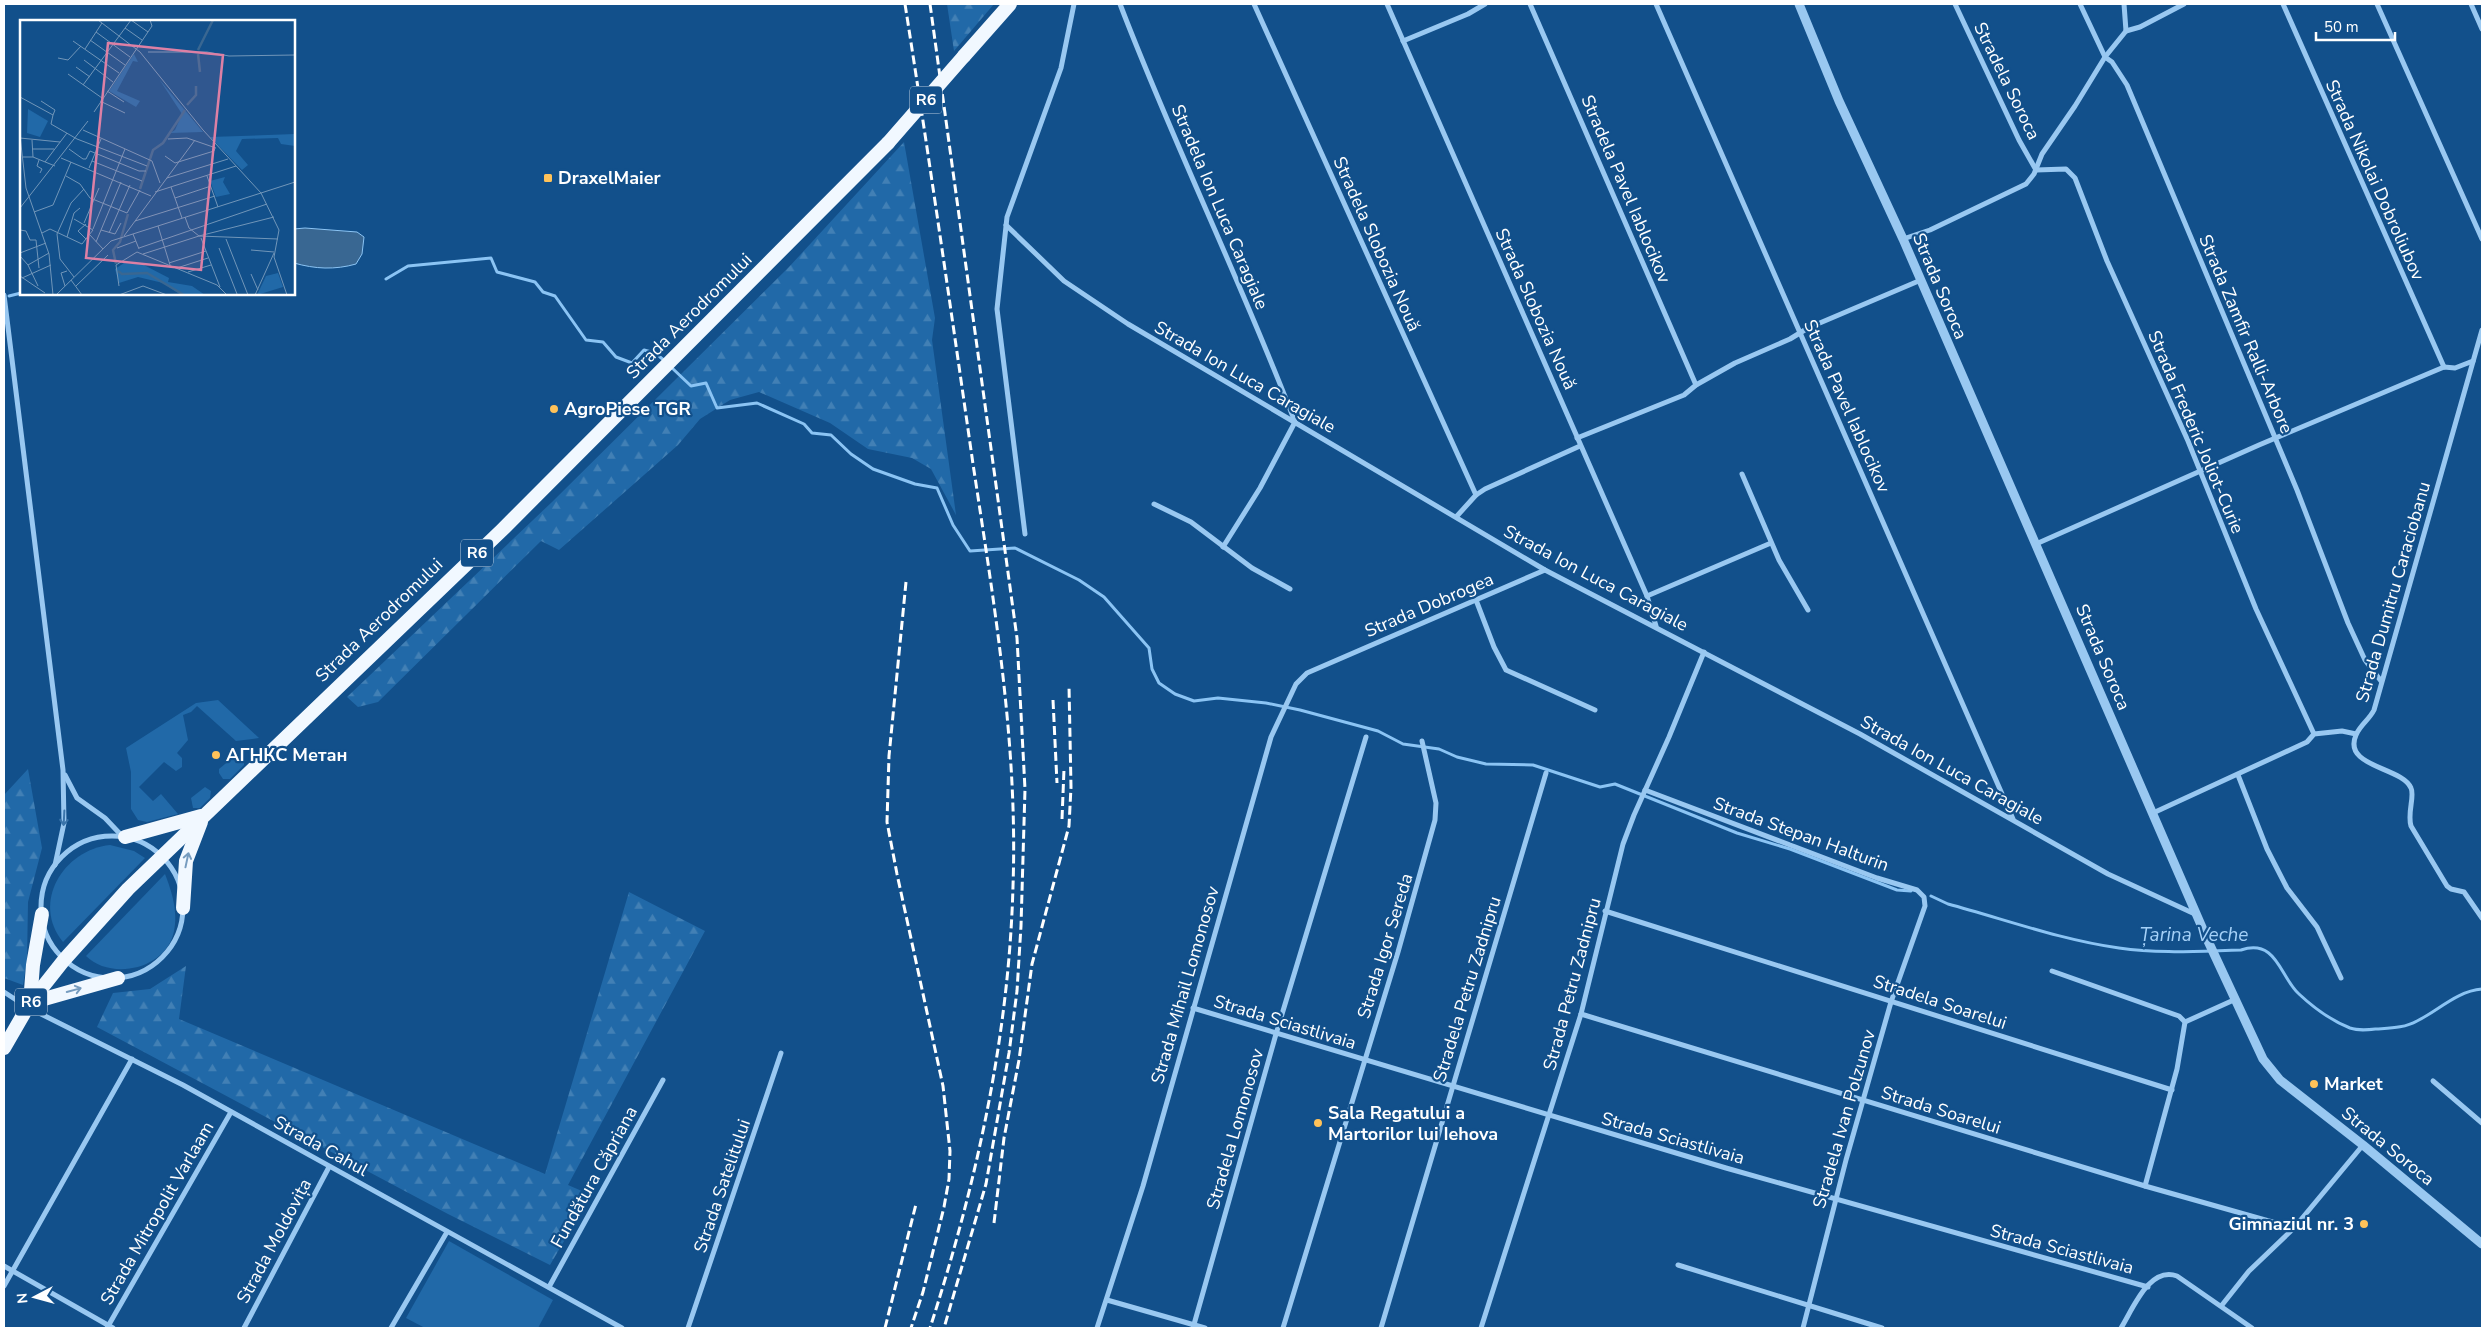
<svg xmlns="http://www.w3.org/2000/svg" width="2486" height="1332" font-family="'Nunito Sans',sans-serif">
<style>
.green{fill:#2169a8}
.forest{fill:url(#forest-firs)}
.water{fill:#396792;stroke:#8bc4f4}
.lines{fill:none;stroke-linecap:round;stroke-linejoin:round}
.stream{stroke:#8bc4f4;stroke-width:3}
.minor{stroke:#99c8f1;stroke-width:5}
.tertiary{stroke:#99c8f1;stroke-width:9}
.trunk{stroke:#f1f8ff;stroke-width:14}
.rail{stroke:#fff;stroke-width:3;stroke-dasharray:9 4;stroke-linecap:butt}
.trunk-bridge{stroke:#f1f8ff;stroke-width:14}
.oneway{stroke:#3a74aa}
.oneway2{stroke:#769cbf}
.poi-dot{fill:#ffc259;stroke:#12508b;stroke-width:2}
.labels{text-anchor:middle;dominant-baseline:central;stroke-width:4.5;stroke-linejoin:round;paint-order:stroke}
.shield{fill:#12508b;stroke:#b8cadc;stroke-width:1}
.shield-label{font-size:16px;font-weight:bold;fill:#fff}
.street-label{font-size:18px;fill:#fff;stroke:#12508b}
.poi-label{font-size:18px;font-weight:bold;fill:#fff;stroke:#12508b;text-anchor:start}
.water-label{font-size:19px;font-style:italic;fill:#a5d1f8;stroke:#12508b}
.inset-river{fill:none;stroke:#396792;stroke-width:2.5}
.inset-road{fill:none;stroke:#7196b9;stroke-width:1}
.view{fill:#dd80a5;fill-opacity:0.15;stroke:#dd80a5;stroke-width:2.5}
.inset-edge{fill:none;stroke:#fff;stroke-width:2.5}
</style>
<defs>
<pattern id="forest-firs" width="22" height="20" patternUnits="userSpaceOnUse" patternTransform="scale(1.25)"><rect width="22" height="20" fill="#2169a8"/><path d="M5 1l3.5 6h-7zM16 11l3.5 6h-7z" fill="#4280b5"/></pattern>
</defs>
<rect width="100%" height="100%" fill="#12508b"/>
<g class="green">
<polygon points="218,700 259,738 236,741 197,706 191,712 183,715 188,740 177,753 182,758 182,767 176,771 164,762 139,787 153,801 161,794 178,814 147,822 138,820 131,809 131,772 126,748 196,703"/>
<polygon points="237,754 244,757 244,765 230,779 223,779 219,773 219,769"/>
<polygon points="205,787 211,791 210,798 200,808 193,808 191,798"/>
<path d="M110,845l24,6 11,7 -82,84c-32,-39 0,-92 47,-97z"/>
<path d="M165,874c7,18 14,40 8,61 -10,35 -63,45 -87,21z"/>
<polygon points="449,1241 553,1300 538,1328 425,1328 406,1318"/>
</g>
<g class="forest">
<polygon points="947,4 994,4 954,51"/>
<polygon points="904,142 935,318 932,340 956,515 931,469 912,458 868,449 830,423 759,392 730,400 700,419 678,445 559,550 541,541 378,702 358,707 347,697 552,502 789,267"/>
<polygon points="28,769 42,848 28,902 27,960 23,985 4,978 4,795"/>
<polygon points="629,892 705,931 568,1185 591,1195 550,1265 448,1214 97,1027 113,993 150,989 186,966 179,1019 545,1174"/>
</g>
<path class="water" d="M305,228l52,4 7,5 -2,17 -6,10c-21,6 -41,5 -62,-1v-34z"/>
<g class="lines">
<g class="stream">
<polyline points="386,279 408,266 491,258 497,272 535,282 543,292 555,296 586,340 603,342 616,357 632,363 644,350 655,353 665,361"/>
<polyline points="9,296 21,293"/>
<polyline points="671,367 691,386 706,383 717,408 757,403 804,424 812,433 831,435 851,454 873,469 915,484 937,488 953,525 970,551 1015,548 1079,580 1104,597 1149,648 1152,669 1159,683 1175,694 1194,701 1218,698 1266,703 1300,710 1378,731 1403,744 1439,749 1457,757 1486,764 1533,765 1600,787 1615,784 1737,833 1790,849 1897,890 1911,891"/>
<path d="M1931,896l17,8c56,15 113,36 171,44 41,6 81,3 122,2 36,-12 39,27 58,44 16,15 31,26 51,34 9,3 17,2 26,1 14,-1 29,-1 41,-8 22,-11 40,-30 65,-32"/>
</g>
<g class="minor">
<path d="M1120,4c54,141 121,277 175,418l-35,66 -37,59"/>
<polyline points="1254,4 1476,495"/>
<polyline points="1387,4 1647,596 1656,626"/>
<polyline points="1530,4 1696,385"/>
<polyline points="1656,4 2013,819"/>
<polyline points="1955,4 2019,140 2036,170 2066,169 2075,178 2107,261 2188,441 2256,609 2314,734"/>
<polyline points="2124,4 2126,31 2105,57 2112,62 2127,85 2297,490 2348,623 2365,660 2381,681"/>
<polyline points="2283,4 2444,367"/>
<polyline points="2377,4 2482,239"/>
<polyline points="2471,4 2482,29"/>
<polyline points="2126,31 2140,27 2184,4"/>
<polyline points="1403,41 1468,14 1485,4"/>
<polyline points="1006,225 1064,281 1128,324 1545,570 1860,734 2108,874 2197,915"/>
<polyline points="1903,239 1930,230 2026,184 2034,174 2042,154 2075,106 2105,57 2080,4"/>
<polyline points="4,295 63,770 64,823 55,865"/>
<path d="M2482,330l-108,380c-5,10 -14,15 -18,25 -14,32 46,32 55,53 4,8 -4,25 0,38l36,60 4,3 13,3 18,26"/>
<polyline points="1577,438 1684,395 1696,385 1735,363 1790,339 1808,328 1921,280"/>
<polyline points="1742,474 1779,560 1808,610"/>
<polyline points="1154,504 1191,522 1252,568 1290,589"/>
<polyline points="1457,516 1476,495 1485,489 1580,446"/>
<polyline points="1025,534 997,309 1007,217 1061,68 1074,4"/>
<polyline points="2036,544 2259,445 2444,367 2455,368 2473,361"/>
<polyline points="1647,596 1771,543"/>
<polyline points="1476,600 1494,647 1506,670 1595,710"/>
<polyline points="65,775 77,798 105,818 123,837"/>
<polyline points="2238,775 2267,849 2287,888 2317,927 2341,978"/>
<polyline points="1645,790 1877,878 1917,890 1924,897 1925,906 1891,1002 1846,1160 1803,1328"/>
<polyline points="2153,813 2307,742 2314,734 2342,731 2356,734"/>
<circle cx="112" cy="907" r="71"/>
<polyline points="1605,911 2172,1090"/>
<polyline points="2052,971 2179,1016 2185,1022 2177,1069 2145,1186"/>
<polyline points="4,992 27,1007 183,1085 622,1328"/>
<polyline points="1193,1008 1726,1168 2148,1287"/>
<polyline points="1581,1014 2145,1186 2294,1228"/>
<polyline points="2185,1022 2236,999"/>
<polyline points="2433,1081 2482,1123"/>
<polyline points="1678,1265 1882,1328"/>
<polyline points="4,1266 113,1328"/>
<polyline points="4,1286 132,1059"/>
<polyline points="549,1287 663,1080"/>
<polyline points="1107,1300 1205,1328"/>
<polyline points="2222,1305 2249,1271 2294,1228 2363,1145"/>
<polyline points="107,1328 231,1112"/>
<polyline points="244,1328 329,1167"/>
<polyline points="391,1328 447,1232"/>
<polyline points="688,1328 781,1053"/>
<polyline points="1097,1328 1143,1186 1271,737 1296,684 1307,673 1545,570"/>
<polyline points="1193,1328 1276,1034 1366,737"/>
<polyline points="1283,1328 1398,952 1435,820 1436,803 1422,741"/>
<polyline points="1381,1328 1546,773"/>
<polyline points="1481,1328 1581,1014 1623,844 1634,815 1669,737 1704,652"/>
<path d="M2121,1328c12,-19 28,-62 56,-52l75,52"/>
</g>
<polyline class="tertiary" points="1799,4 1839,101 1903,239 2208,941 2263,1059 2280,1080 2363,1145 2482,1244"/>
<g class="trunk">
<polyline points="964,56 1010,4"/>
<polyline points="125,837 201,816"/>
<polyline points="183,908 186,861 201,822"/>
<polyline points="42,914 33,965 30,1003 118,978"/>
<polyline points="4,1048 30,1003 64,960 128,889 502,530 888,143"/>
</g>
<g class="rail">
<path d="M905,4c24,153 46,306 68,460 21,139 45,281 40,422 -4,151 -37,299 -83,442"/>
<polyline points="930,4 1017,638 1025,789 1021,926 1017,991 1009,1053 986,1184 944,1328"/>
<polyline points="906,582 889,756 887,822 897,874 943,1086 950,1151 949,1179 944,1207 923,1292 911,1328"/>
<polyline points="1053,700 1057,783"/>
<polyline points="1062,819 1064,769"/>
<polyline points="994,1223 1004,1138 1019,1060 1032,964 1069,826 1071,787 1069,686"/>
<polyline points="885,1328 916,1204"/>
</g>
<polyline class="trunk-bridge" points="888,143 964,56"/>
</g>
<defs><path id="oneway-shaft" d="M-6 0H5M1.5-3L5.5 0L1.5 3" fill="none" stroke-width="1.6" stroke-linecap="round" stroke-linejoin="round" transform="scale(1.25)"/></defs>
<use class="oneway" href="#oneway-shaft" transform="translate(64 818) rotate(93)"/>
<g class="oneway2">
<use href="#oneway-shaft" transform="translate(187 860) rotate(-78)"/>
<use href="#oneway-shaft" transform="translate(74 990) rotate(-15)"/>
</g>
<g class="poi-dot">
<rect x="543" y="173" width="10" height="10" rx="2.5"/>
<circle cx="554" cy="409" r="5"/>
<circle cx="216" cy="755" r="5"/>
<circle cx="2314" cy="1084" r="5"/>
<circle cx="1318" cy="1123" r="5"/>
<circle cx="2364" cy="1224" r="5"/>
</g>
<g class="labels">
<g class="shield">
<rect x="910" y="86.5" width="32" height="27" rx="4"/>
<rect x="461" y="539.5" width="32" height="27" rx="4"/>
<rect x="15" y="988.5" width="32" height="27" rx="4"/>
</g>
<g class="shield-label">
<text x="926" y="100">R6</text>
<text x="477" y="553">R6</text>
<text x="31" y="1002">R6</text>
</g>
<g class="street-label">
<text transform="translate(2007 81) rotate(64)">Stradela Sorocа</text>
<text transform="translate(2375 180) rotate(66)">Strada Nikolai Dobroliubov</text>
<text transform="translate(1626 189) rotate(67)">Stradela Pavel Iablocikov</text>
<text transform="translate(1220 207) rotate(67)">Stradela Ion Luca Caragiale</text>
<text transform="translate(1377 244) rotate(66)">Stradela Slobozia Nouă</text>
<text transform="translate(1940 286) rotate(67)">Strada Soroca</text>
<text transform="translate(1536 309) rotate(66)">Strada Slobozia Nouă</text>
<text transform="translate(689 316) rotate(-45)">Strada Aerodromului</text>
<text transform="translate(2246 334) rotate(67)">Strada Zamfir Ralli-Arbore</text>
<text transform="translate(1245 377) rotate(30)">Strada Ion Luca Caragiale</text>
<text transform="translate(1847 406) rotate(66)">Strada Pavel Iablocikov</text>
<text transform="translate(2196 432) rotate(67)">Strada Frederic Joliot-Curie</text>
<text transform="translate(1596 578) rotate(28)">Strada Ion Luca Caragiale</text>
<text transform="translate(2393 592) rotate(-74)">Strada Dumitru Caraciobanu</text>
<text transform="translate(1429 605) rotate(-23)">Strada Dobrogea</text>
<text transform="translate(379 620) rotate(-44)">Strada Aerodromului</text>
<text transform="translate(2103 657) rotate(67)">Strada Soroca</text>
<text transform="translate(1952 770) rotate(29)">Strada Ion Luca Caragiale</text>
<text transform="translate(1801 834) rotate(20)">Strada Stepan Halturin</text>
<text transform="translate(1385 946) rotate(-73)">Strada Igor Sereda</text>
<text transform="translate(1572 984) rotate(-75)">Strada Petru Zadnipru</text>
<text transform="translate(1185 985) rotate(-74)">Strada Mihail Lomonosov</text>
<text transform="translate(1467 989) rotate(-73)">Stradela Petru Zadnipru</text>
<text transform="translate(1940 1002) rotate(18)">Stradela Soarelui</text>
<text transform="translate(1285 1022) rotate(17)">Strada Sciastlivaia</text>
<text transform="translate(1941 1110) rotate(17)">Strada Soarelui</text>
<text transform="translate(1844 1119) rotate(-74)">Stradela Ivan Polzunov</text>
<text transform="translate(1235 1129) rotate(-74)">Stradela Lomonosov</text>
<text transform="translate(1673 1138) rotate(16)">Strada Sciastlivaia</text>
<text transform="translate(321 1146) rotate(29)">Strada Cahul</text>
<text transform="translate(2388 1146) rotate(39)">Strada Soroca</text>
<text transform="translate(594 1177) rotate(-61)">Fundătura Căpriana</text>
<text transform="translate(722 1186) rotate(-71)">Strada Satelitului</text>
<text transform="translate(157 1213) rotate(-60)">Strada Mitropolit Varlaam</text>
<text transform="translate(274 1241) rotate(-62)">Strada Moldovița</text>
<text transform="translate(2062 1249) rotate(15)">Strada Sciastlivaia</text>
</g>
<g class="poi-label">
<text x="558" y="178">DraxelMaier</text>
<text x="564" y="409">AgroPiese TGR</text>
<text x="226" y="755">АГНКС Метан</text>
<text x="2324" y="1084">Market</text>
<text x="1328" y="1113">Sala Regatului a<tspan x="1328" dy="21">Martorilor lui Iehova</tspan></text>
<text x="2354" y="1224" text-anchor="end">Gimnaziul nr. 3</text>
</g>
<g class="water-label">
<text x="2194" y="935">Țarina Veche</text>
</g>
</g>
<g transform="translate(20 20)">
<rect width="275" height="275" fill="#12508b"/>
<path d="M8,89l20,12 -8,16 -13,-4zM258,253l5,14 -26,8 9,-19z" fill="#2169a8"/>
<path d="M114,34l4,8 -5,-1 -16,30 23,10 -4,6 -27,-16zM139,59l44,53 -33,1 5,-3 7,-16zM275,114v12l-14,-2 -3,-6 -36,1 -6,12 12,14 -6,5 -32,-33z" fill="#2169a8"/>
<path d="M104,243l18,1 27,14 -1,4 24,4 13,9h-24l-18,-12 -25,-6 -19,6 -4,-14z" fill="#2169a8"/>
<path d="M205,157l-2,5 7,12 -14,3 -6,-16z" fill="#2169a8"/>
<path class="inset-river" d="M178,30l15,-30M178,34l2,18M167,85l9,-10v-9M120,169l13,-39 10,-7 22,-33M96,244l-3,-14 7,-8 8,-28M98,251l4,3 25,-1 37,22"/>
<path class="inset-road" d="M78,0l42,32 63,78 58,63 18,37 -5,27 13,38M111,0l17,12M105,8l17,12M76,12l34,25M70,20l35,25M53,21l46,32M65,29l17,-26M128,32h59l22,4 66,-1M38,38l10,2 13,-14M64,40l29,22M56,47l14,10M48,54l34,24M63,65l48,-65M87,71l17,11M0,77l33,18 2,-5 -14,-9M80,81l25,12M74,92l58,-86 -2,-6M33,95l-2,9 26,15 70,27M63,110l69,31 8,22M0,116l6,52 23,66 4,41M0,118l40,4M148,119l19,-1 29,10M12,120l1,17M12,129h22M49,129l14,10h3l4,-8 49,20h7M145,136l10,7 39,-12 1,-3M3,137h10l22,9M41,138l90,38M19,140l-2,6 5,3 -2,4M72,141l50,20M25,142l22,-29M69,148l12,-29M46,156l14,8 10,14 37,15 13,-23M187,156l11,31M147,158l61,-19M151,167l11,31M135,172l81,-26M241,173l34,-11M155,178l36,-12M0,188l68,-87M14,192l19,-7 18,-43M165,197l4,11 10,8 75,-19M115,201l80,-25M64,203l15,-35M66,204l-8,7 8,8M138,206l12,39M73,209l32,-80M0,210l6,1 4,9h6l3,28M81,210l14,4 6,-11M22,213l8,-4 32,15 11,-14 -19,-11M89,213l21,-48M113,214l6,15M70,215l13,14M104,216l71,-96M47,217l7,-24 6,-5M181,218l19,49M206,219l22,56M76,222l25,-60M97,228l19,-7M119,228l128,-44M199,228l18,46M231,230l23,2M0,233l26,-10M123,234l56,-18 79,3M0,236l8,9 10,21M149,243l37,-12M8,245l21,-12M157,248l31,-10M168,252l23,-7M231,254l7,16M0,256l25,17M54,257l-14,-18 -3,-25 14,-31 13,-14M2,258l29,-13M51,260l11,15M45,266l-4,-13 6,-2M56,266l32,-31M99,266l-3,-21 21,-13 80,33 10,10M36,275l55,-54 150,-48M99,275l24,-9 24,9M235,275l19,-42"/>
<path class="view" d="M88,23l115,12 -22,215 -115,-12z"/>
<rect width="275" height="275" class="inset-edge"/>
</g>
<rect width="2486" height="1332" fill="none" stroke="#ffffff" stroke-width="10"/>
<g transform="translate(35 1297) rotate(264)" stroke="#12508b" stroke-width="4" paint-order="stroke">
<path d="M0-4L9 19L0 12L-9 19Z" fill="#ffffff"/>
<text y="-8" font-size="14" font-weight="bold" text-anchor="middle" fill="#ffffff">N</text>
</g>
<path d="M2316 32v8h79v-8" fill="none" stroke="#ffffff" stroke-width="2.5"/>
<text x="2324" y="32" font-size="15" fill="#ffffff" stroke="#12508b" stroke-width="4" paint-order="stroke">50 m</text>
</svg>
